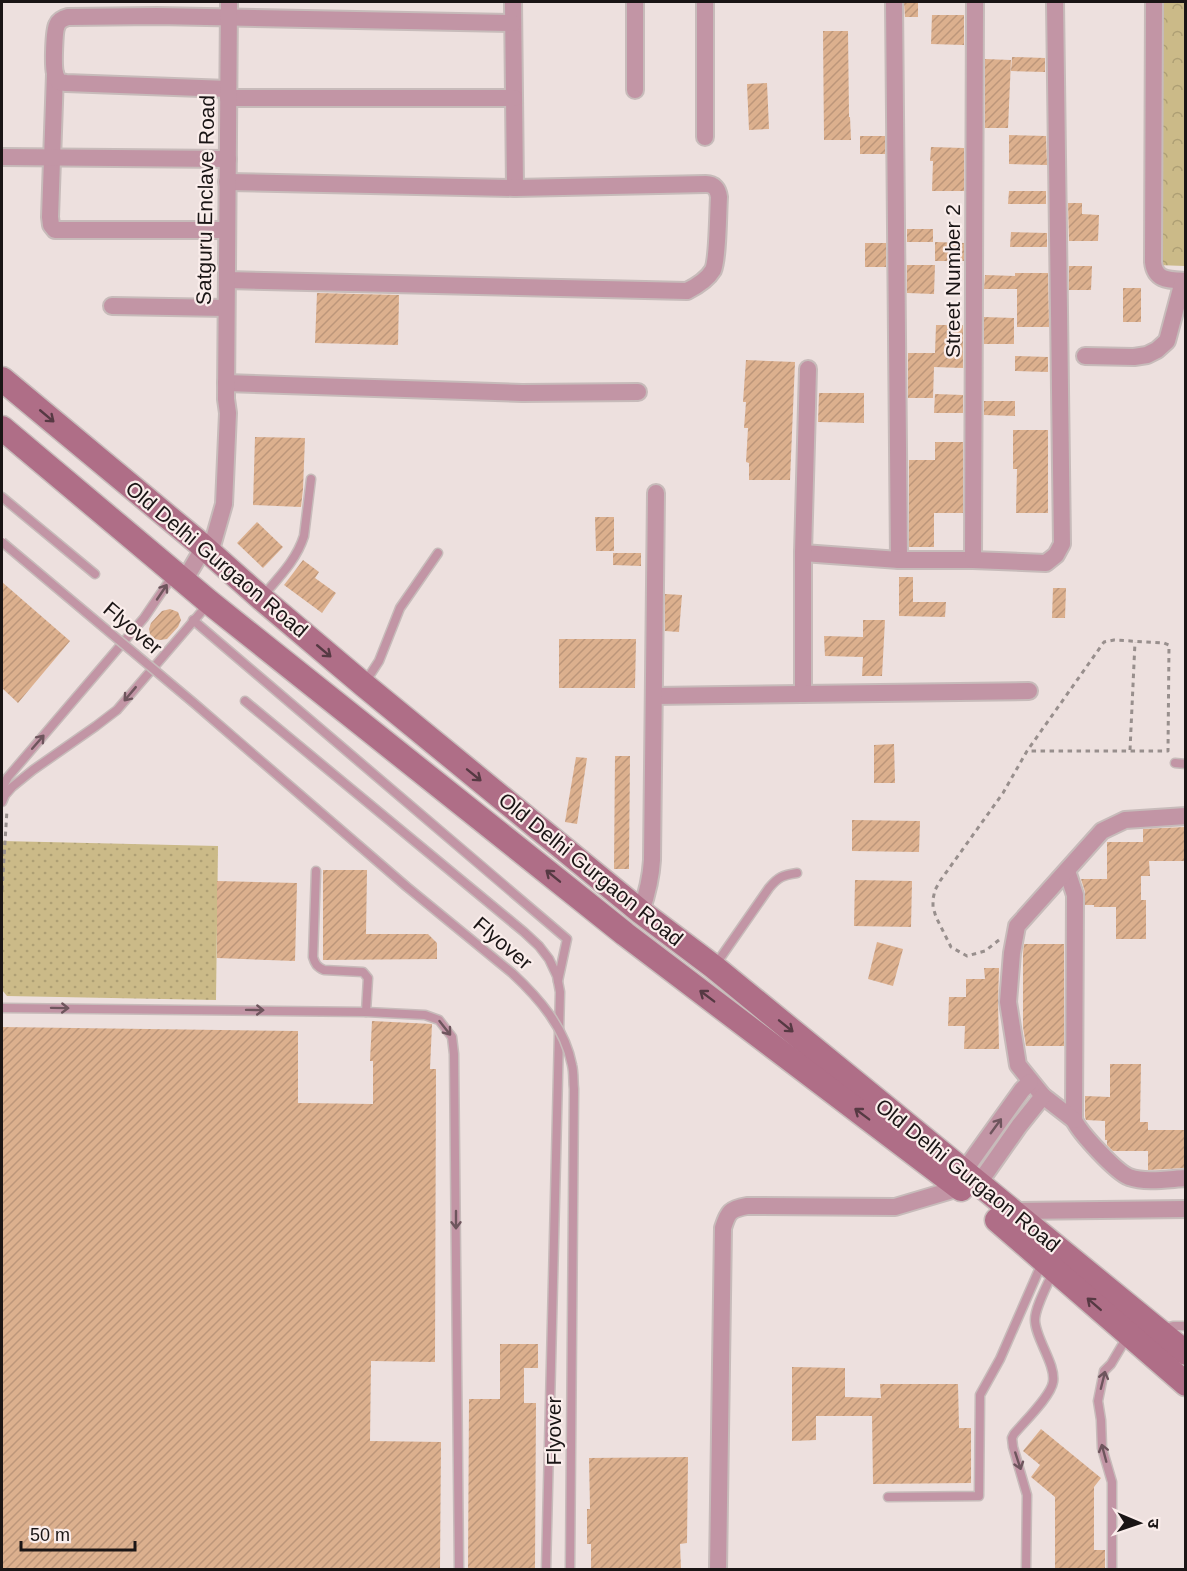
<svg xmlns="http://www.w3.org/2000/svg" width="1187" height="1571" font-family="Arial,'Noto Sans Devanagari',sans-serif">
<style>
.park{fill:url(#park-crowns)}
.garden{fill:url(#garden-dots)}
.building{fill:url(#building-hatch)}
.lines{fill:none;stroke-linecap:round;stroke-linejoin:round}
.lane-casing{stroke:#c7bbba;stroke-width:11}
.street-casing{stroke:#c7bbba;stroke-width:20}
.secondary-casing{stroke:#c7bbba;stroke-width:27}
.path{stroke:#988f8d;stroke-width:3;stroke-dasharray:4.5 4.5;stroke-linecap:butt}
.lane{stroke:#c295a5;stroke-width:8}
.street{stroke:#c295a5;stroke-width:16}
.secondary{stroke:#af6e87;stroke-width:24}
.lane-bridge-casing{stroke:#c7bbba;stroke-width:11;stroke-linecap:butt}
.lane-bridge{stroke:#c295a5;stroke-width:8}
.oneway{stroke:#563943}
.oneway2{stroke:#6e555d}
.labels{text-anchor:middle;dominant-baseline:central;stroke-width:4.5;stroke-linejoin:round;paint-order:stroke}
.street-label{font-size:21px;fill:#1a1515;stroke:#faedeb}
</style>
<defs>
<pattern id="park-crowns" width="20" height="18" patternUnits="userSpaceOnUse" patternTransform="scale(1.5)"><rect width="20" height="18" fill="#cbba88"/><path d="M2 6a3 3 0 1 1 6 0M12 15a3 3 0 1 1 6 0" fill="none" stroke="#ae9f74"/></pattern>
<pattern id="garden-dots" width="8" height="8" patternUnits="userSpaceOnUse" patternTransform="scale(1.5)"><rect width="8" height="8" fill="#cbba88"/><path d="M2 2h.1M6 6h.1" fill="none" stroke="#ae9f74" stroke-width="1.8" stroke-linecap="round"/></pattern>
<pattern id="building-hatch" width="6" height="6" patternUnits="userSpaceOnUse" patternTransform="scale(1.5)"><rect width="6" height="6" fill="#dcb08e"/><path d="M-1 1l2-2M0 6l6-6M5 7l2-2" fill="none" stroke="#bc967a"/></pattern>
</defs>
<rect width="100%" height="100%" fill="#ede0de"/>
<polygon class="park" points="1158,2 1185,2 1185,266 1157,265"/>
<polygon class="garden" points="2,841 218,846 216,1000 7,996 2,990"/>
<g class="building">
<polygon points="904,2 918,2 918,17 905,17"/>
<polygon points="932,15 964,15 964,45 931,44"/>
<polygon points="823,31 848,31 849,117 850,117 851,140 824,140"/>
<polygon points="1012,57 1045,58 1045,72 1011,71"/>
<polygon points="985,59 1011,60 1008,128 985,128"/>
<polygon points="767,83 769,129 749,130 747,84"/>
<polygon points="1009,135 1046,136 1047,165 1009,164"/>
<rect x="860" y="136" width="25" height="18"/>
<polygon points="931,147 964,148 964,191 932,191 933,161 930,161"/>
<polygon points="1009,191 1046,191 1046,204 1008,204"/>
<polygon points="1068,203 1082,203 1082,214 1099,215 1098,241 1069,241"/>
<rect x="907" y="229" width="26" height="13"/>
<polygon points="1011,232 1047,233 1047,247 1010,247"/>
<polygon points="935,242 964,243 964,261 935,261"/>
<rect x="865" y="243" width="21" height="24"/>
<polygon points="907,265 935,265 934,294 907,293"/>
<polygon points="1069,266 1092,266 1091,290 1069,290"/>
<polygon points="1015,273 1048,273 1049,327 1017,327 1017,289 984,289 985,275 1015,276"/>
<rect x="1123" y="288" width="18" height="34"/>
<polygon points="317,293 399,295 398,345 315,343"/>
<polygon points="984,317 1014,318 1014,344 984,344"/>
<polygon points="936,325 963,325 963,368 934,367 933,398 908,398 908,353 935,353"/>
<polygon points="1015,356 1048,357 1048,372 1015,371"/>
<polygon points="746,360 795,362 790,480 749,480 749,463 746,462 748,428 744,428 746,402 743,402"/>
<polygon points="819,393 864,393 864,423 818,422"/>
<polygon points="935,394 963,395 963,413 934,413"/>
<polygon points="984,401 1015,401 1015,416 984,415"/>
<polygon points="1013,430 1048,430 1048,513 1016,513 1017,469 1013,469"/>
<polygon points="255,437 305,438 303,489 301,507 253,505"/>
<polygon points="935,442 963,442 963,513 934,513 934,547 909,547 909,460 935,460"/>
<polygon points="595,517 614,517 614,551 596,551"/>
<polygon points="257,522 283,547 263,568 237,543"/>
<polygon points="613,553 641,553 641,566 613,565"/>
<polygon points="303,560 319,572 315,578 336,593 322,613 284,585"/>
<polygon points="899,577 913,577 913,602 946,602 945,617 899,616"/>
<polygon points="2,582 70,641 18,703 2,688"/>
<polygon points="1053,588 1066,588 1065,618 1052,618"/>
<polygon points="665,594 682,595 679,632 665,631"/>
<polygon points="170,609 178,612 181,620 178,627 167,639 160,640 155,639 150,634 149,629 151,623 162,611"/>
<polygon points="863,620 885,620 882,676 862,676 863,657 825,656 824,636 863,637"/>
<polygon points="559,639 636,639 635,688 559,688"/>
<polygon points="894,744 895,783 874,783 874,745"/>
<polygon points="615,756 630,756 629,869 614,869"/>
<polygon points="576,757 587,758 577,824 565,822"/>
<polygon points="852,820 920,821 919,852 852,851"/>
<polygon points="1185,827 1185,861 1149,861 1150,876 1141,876 1141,900 1146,900 1146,939 1116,939 1116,907 1094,907 1094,905 1085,905 1085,892 1081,879 1107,879 1107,842 1143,842 1143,829"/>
<polygon points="323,870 367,870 366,934 428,934 437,943 437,959 323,960"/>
<polygon points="855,880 912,881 911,927 854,926"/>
<polygon points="217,881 297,883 295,961 217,958"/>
<polygon points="877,942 903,949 893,986 868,979"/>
<polygon points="1024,944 1064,944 1064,1046 1026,1046 1023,1027 1023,953"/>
<polygon points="984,968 999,968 998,1001 999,1049 964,1049 965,1026 948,1026 949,997 966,997 966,979 985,979"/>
<polygon points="372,1021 432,1024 430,1069 436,1069 435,1362 371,1361 370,1441 441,1442 440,1569 2,1569 2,1027 298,1031 298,1103 373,1104 373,1061 370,1061"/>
<polygon points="1110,1064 1141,1064 1140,1122 1148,1122 1148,1130 1185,1130 1185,1168 1148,1170 1148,1151 1113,1151 1107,1145 1107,1140 1105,1140 1105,1121 1086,1120 1085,1117 1085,1096 1110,1097"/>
<polygon points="500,1344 538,1344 538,1368 524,1368 524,1403 536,1403 535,1569 468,1569 469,1399 500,1399"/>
<polygon points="792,1367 845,1368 845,1397 881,1398 880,1384 958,1384 959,1428 971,1428 971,1483 873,1484 872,1416 816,1416 816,1440 792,1441"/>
<polygon points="1041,1429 1101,1478 1094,1487 1094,1550 1105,1550 1105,1569 1055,1569 1055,1497 1031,1477 1040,1465 1023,1451"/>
<polygon points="688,1457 687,1543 680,1544 681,1569 591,1569 591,1544 587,1544 587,1509 590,1509 589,1458"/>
</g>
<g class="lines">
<g class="lane-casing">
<g id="lane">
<polyline points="2,497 95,574"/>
<path d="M262,597c16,-19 34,-36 42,-61l7,-57"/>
<polyline points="193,620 567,939 558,981"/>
<polyline points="364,684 379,661 400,608 438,553"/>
<polyline points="245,701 524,932 539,946 549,959 557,976 560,992 546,1570"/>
<polyline points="1175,763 1186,764"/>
<polyline points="2,788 8,777 144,618 174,574"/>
<polyline points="2,802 5,795 12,787 33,770 96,726 117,710 209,603"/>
<path d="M316,871l-3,86c2,7 4,10 11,13l39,2 5,6 -2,34"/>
<path d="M714,967l55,-79c9,-11 14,-13 28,-15"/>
<polyline points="2,1008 366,1012 425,1015 439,1020 452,1037 454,1054 459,1570"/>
<polyline points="1162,1329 1173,1326 1186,1326"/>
<polyline points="888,1497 979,1496 980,1395 1000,1359 1042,1263"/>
<path d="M1026,1570l1,-75 -14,-48 -1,-9 2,-4c10,-12 37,-38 39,-52 3,-18 -18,-44 -18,-62 0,-13 13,-36 18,-48"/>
<polyline points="1112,1570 1112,1482 1102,1448 1101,1420 1098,1401 1104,1371 1111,1364 1127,1337"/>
</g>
</g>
<g class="street-casing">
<g id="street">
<polyline points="513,2 515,188"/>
<polyline points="635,2 635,90"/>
<polyline points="705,2 705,137"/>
<polyline points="894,2 899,560"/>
<path d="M1154,2l-1,260c2,19 16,18 33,19"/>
<polyline points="55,74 50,217 51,225 55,230 227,230"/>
<path d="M228,89l-162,-6 -7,-1c-1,-2 -4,-7 -4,-9 -2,-7 -1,-42 2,-48 2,-5 7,-7 11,-8l89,-1 356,7"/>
<polyline points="228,98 514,98"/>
<polyline points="2,157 228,159"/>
<path d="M227,280l460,11c10,-5 20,-11 26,-21 5,-11 5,-59 6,-73 -1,-8 -5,-13 -13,-13l-191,4 -288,-6"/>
<polyline points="112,306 226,308"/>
<polyline points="1085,356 1134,357 1147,355 1157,350 1167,341 1183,281"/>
<polyline points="226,383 522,393 638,392"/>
<polyline points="210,553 224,504 228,413 226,399 229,2"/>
<polyline points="803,553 899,560 973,560 1046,563 1056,555 1062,544 1055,2"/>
<polyline points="973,560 975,2"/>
<polyline points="184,581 204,547"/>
<polyline points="803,694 803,553 808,369"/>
<polyline points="654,696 1029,691"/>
<path d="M1067,871l8,24 -1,225c6,13 42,52 55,57 17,6 39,2 57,1"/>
<path d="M641,912c6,-18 10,-34 11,-52l4,-367"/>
<polyline points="1074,1120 1043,1096 1018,1065 1008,1002 1012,953 1017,926 1102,831 1125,820 1186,816"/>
<polyline points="964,1171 1022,1090 1030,1082"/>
<polyline points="979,1183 1019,1126 1043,1096"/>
<polyline points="1011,1211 1186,1209"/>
<path d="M718,1570l5,-342c5,-16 7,-19 24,-22l148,1 64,-19"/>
</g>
</g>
<g class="secondary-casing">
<g id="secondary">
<polyline points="2,379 198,542 261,598 364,685 641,912 714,967 1186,1353"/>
<polyline points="2,428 209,602 625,934 961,1189"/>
<polyline points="997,1220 1186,1384"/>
</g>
</g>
<g class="path">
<polyline points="1130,750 1135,642"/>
<polyline points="2,890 7,810"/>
<polyline points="999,940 985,951 967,956 951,947 936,917 933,907 933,899 935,890 940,881 1003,793 1027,751 1104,642 1114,640 1164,643 1169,645 1168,751 1027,751"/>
</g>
<use href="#lane" class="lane"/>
<use href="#street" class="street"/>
<use href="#secondary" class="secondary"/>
<g class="lane-bridge-casing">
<path id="lane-bridge" d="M2,542l193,162 212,183 105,86c27,25 53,55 60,92 2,8 1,16 2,24l-4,481"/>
</g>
<use href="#lane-bridge" class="lane-bridge"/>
</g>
<defs><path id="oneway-shaft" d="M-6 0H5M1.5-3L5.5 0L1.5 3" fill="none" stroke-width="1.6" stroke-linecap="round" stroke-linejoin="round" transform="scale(1.5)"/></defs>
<g class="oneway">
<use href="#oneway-shaft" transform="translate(47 416) rotate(40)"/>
<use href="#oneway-shaft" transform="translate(324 651) rotate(40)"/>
<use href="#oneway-shaft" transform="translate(474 775) rotate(39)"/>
<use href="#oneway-shaft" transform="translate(553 876) rotate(-141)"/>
<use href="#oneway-shaft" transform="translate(707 996) rotate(-143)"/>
<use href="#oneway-shaft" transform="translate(786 1026) rotate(39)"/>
<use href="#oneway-shaft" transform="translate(862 1114) rotate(-143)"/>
<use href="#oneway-shaft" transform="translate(1094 1304) rotate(-139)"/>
</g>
<g class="oneway2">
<use href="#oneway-shaft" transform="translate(162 592) rotate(-56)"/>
<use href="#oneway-shaft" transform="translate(130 694) rotate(130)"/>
<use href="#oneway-shaft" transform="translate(38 742) rotate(-49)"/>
<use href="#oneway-shaft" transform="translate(60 1008) rotate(1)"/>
<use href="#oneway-shaft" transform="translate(255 1010) rotate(1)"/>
<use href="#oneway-shaft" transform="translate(445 1028) rotate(52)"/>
<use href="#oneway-shaft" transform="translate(996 1126) rotate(-54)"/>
<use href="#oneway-shaft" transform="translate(456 1220) rotate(90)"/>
<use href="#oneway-shaft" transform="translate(1103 1380) rotate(-76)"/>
<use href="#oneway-shaft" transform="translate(1104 1453) rotate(-105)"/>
<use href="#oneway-shaft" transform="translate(1018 1461) rotate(72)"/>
</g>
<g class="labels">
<g class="street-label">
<text transform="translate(205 200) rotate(-89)">Satguru Enclave Road</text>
<text transform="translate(952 281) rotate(-90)">Street Number 2</text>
<text transform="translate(217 559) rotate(40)">Old Delhi Gurgaon Road</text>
<text transform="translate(133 628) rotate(40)">Flyover</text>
<text transform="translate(591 869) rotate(39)">Old Delhi Gurgaon Road</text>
<text transform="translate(503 943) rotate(40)">Flyover</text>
<text transform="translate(968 1175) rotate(39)">Old Delhi Gurgaon Road</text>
<text transform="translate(553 1431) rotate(-90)">Flyover</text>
</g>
</g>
<rect width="1187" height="1571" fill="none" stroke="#1a1515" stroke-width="6"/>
<g transform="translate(1139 1523) rotate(92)" stroke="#faedeb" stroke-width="4.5" paint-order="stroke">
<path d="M0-4.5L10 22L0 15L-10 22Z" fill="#1a1515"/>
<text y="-9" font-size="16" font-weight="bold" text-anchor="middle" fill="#1a1515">उ</text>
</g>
<path d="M21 1541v9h114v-9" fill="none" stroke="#1a1515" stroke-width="3"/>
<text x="30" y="1541" font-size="18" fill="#1a1515" stroke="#faedeb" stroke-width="4.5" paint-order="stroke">50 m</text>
</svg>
